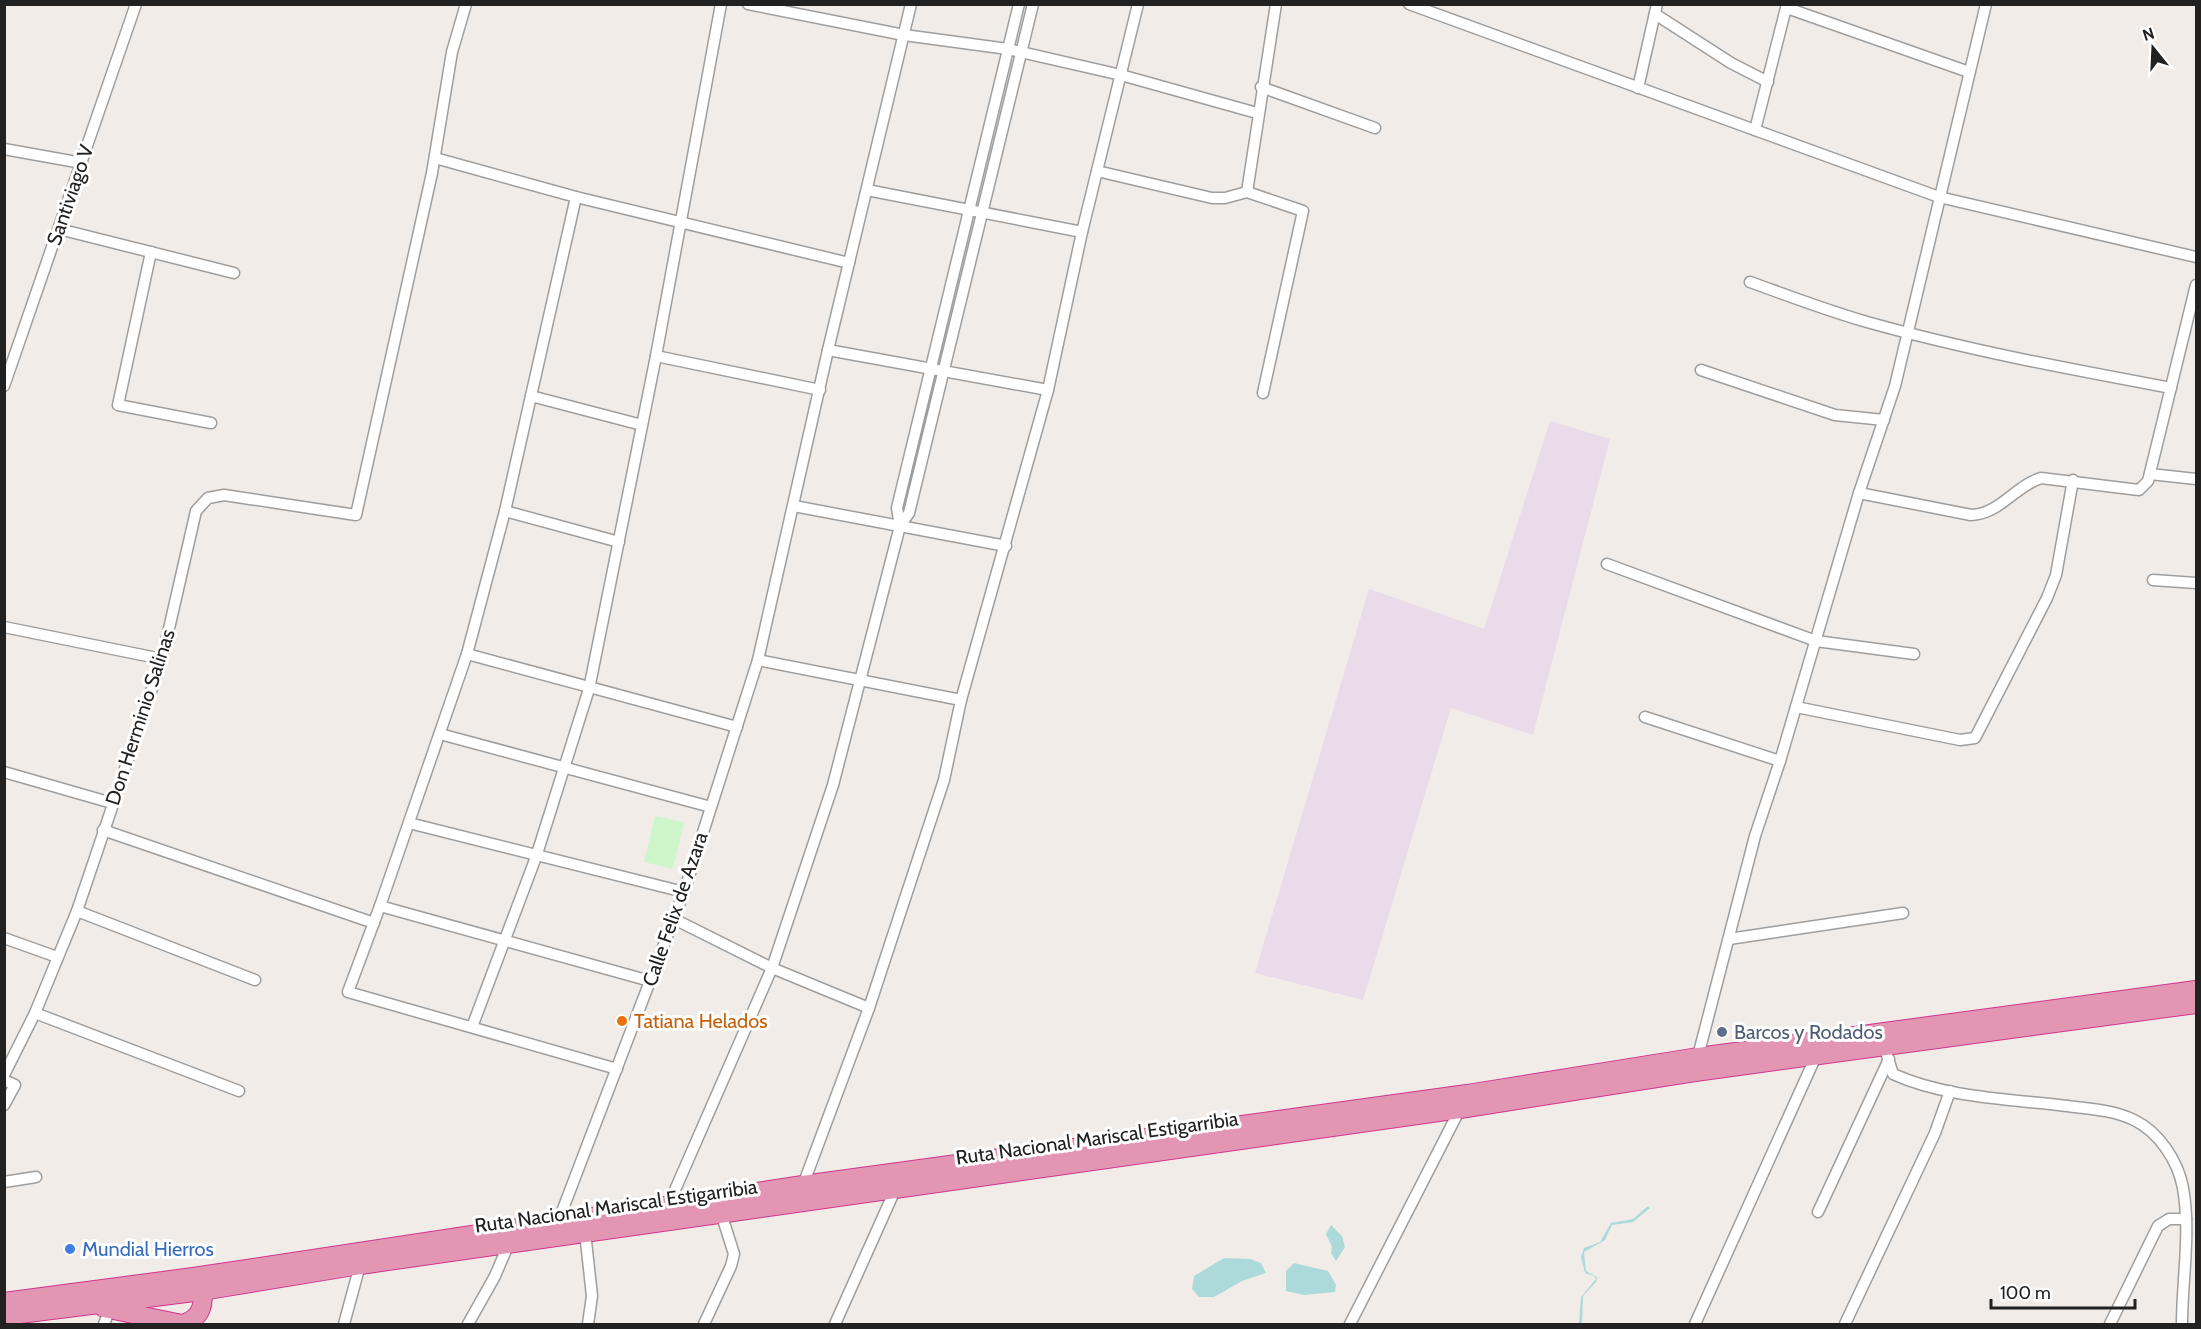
<svg xmlns="http://www.w3.org/2000/svg" width="2201" height="1329" font-family="Cabin,sans-serif">
<style>
.industrial{fill:#e9dbe9}
.park{fill:#cff6ca}
.water{fill:#acdadb}
.lines{fill:none;stroke-linecap:round;stroke-linejoin:round}
.street-casing{stroke:#9e9e9e;stroke-width:13}
.highway-casing{stroke:#cf358a;stroke-width:20}
.street{stroke:#fff;stroke-width:10}
.highway{stroke:#e296b4;stroke-width:18}
.food-dot{fill:#e8710a;stroke:#fff;stroke-width:2}
.service-dot{fill:#5c6f8a;stroke:#fff;stroke-width:2}
.shop-dot{fill:#3f7fe0;stroke:#fff;stroke-width:2}
.labels{text-anchor:middle;dominant-baseline:central;stroke-width:6;stroke-linejoin:round;paint-order:stroke}
.street-label{font-size:20px;fill:#212121;stroke:#fff}
.food-label{font-size:20px;fill:#c56008;stroke:#fff;text-anchor:start}
.service-label{font-size:20px;fill:#4e5e75;stroke:#fff;text-anchor:start}
.shop-label{font-size:20px;fill:#366cbe;stroke:#fff;text-anchor:start}
</style>
<rect width="100%" height="100%" fill="#f1ece8"/>
<polygon class="industrial" points="1550,421 1610,439 1533,735 1451,708 1363,1000 1255,973 1369,589 1484,629"/>
<polygon class="park" points="655,816 684,822 673,869 644,862"/>
<g class="water">
<polygon points="1648,1206 1650,1208 1633,1222 1612,1225 1605,1240 1584,1252 1586,1271 1597,1277 1596,1282 1583,1296 1582,1324 1579,1324 1581,1297 1596,1279 1594,1276 1585,1273 1581,1257 1584,1248 1600,1242 1611,1223 1633,1219"/>
<polygon points="1331,1225 1342,1236 1345,1247 1336,1261 1331,1253 1332,1247 1326,1234"/>
<polygon points="1224,1258 1250,1259 1261,1263 1266,1273 1242,1281 1214,1297 1199,1297 1192,1289 1194,1276"/>
<polygon points="1294,1263 1328,1271 1336,1285 1335,1292 1304,1295 1286,1291 1286,1271"/>
</g>
<g class="lines">
<g class="street-casing">
<g id="street">
<polyline points="748,4 904,35 1008,49 1121,75 1257,113"/>
<polyline points="1019,4 897,508 900,526 909,513 1033,4"/>
<polyline points="1409,4 1939,197 2196,257"/>
<polyline points="1787,8 1969,72"/>
<polyline points="1655,14 1731,63 1768,82"/>
<polyline points="1261,87 1375,128"/>
<polyline points="1638,88 1657,4"/>
<polyline points="1755,130 1787,4"/>
<polyline points="4,149 82,163"/>
<polyline points="435,158 576,197 849,263"/>
<polyline points="1097,171 1212,198 1225,198 1247,192 1303,211 1263,393"/>
<polyline points="867,190 1082,232"/>
<polyline points="1247,192 1276,4"/>
<polyline points="576,197 505,511 467,654 380,906 348,992 617,1069"/>
<polyline points="59,229 234,273"/>
<polyline points="151,252 118,405 211,423"/>
<path d="M1750,282c39,14 78,29 117,40 100,28 202,47 304,66"/>
<polyline points="828,350 1048,390"/>
<polyline points="656,356 820,390"/>
<polyline points="1701,370 1835,415 1884,420"/>
<polyline points="4,386 136,4"/>
<polyline points="531,396 642,425"/>
<polyline points="2150,474 2196,479"/>
<path d="M1859,493l112,22c29,-1 44,-29 70,-37l98,12 9,-9 48,-196"/>
<polyline points="794,506 1006,546"/>
<polyline points="505,511 619,542"/>
<polyline points="1607,564 1816,641 1914,654"/>
<polyline points="2153,580 2196,583"/>
<polyline points="4,627 162,659"/>
<polyline points="467,654 737,727"/>
<polyline points="758,660 961,700"/>
<polyline points="1796,707 1960,740 1975,738 2047,598 2056,575 2073,480"/>
<polyline points="1645,717 1780,761"/>
<polyline points="440,734 711,807"/>
<polyline points="4,772 112,803"/>
<polyline points="409,823 684,892"/>
<polyline points="103,830 374,923"/>
<polyline points="380,906 650,981"/>
<polyline points="77,911 255,980"/>
<polyline points="674,919 772,968 869,1008"/>
<polyline points="4,938 57,957"/>
<polyline points="1729,939 1903,913"/>
<polyline points="35,1013 239,1091"/>
<polyline points="472,1027 536,857 589,689 656,356 721,4"/>
<path d="M1884,1046l9,28c53,24 117,25 174,32 23,3 46,4 67,14 25,12 44,41 49,68 8,44 -1,92 -1,136"/>
<polyline points="1697,1060 1755,836 1780,761 1859,493 1895,386 1986,4"/>
<polyline points="4,1075 35,1013 77,911 162,659 196,511 208,498 224,495 356,515 432,173 452,52 466,4"/>
<polyline points="4,1080 15,1085 4,1105"/>
<polyline points="4,1182 36,1177"/>
<polyline points="803,1185 869,1008 944,780 961,700 1048,390 1082,232 1138,4"/>
<polyline points="668,1206 772,968 833,785 900,526"/>
<polyline points="1818,1212 1889,1059"/>
<polyline points="558,1222 684,892 758,660 828,350 911,4"/>
<polyline points="585,1232 592,1296 588,1324"/>
<polyline points="104,1324 110,1309"/>
<polyline points="344,1324 360,1265"/>
<polyline points="468,1324 495,1276 509,1243"/>
<polyline points="704,1324 731,1266 734,1254 721,1213"/>
<polyline points="835,1324 895,1190"/>
<polyline points="1350,1324 1460,1109"/>
<polyline points="1695,1324 1816,1056"/>
<polyline points="1845,1324 1935,1133 1950,1091"/>
<polyline points="2110,1324 2158,1226 2169,1219 2186,1219"/>
</g>
</g>
<g class="highway-casing">
<g id="highway">
<polyline points="4,1302 193,1277 803,1185 1467,1094 1698,1057 2196,990"/>
<path d="M104,1308l78,16c20,-5 26,-24 15,-41"/>
<polyline points="4,1316 202,1291 360,1265 1460,1109 1695,1072 2196,1004"/>
</g>
</g>
<use href="#street" class="street"/>
<use href="#highway" class="highway"/>
</g>
<circle class="food-dot" cx="622" cy="1021" r="6"/>
<circle class="service-dot" cx="1722" cy="1032" r="6"/>
<circle class="shop-dot" cx="70" cy="1249" r="6"/>
<g class="labels">
<g class="street-label">
<text transform="translate(70 195) rotate(-71)">Santiviago V</text>
<text transform="translate(140 717) rotate(-72)">Don Herminio Salinas</text>
<text transform="translate(675 909) rotate(-71)">Calle Felix de Azara</text>
<text transform="translate(1097 1138) rotate(-8)">Ruta Nacional Mariscal Estigarribia</text>
<text transform="translate(616 1206) rotate(-8)">Ruta Nacional Mariscal Estigarribia</text>
</g>
<g class="food-label">
<text x="634" y="1021">Tatiana Helados</text>
</g>
<g class="service-label">
<text x="1734" y="1032">Barcos y Rodados</text>
</g>
<g class="shop-label">
<text x="82" y="1249">Mundial Hierros</text>
</g>
</g>
<rect width="2201" height="1329" fill="none" stroke="#212121" stroke-width="12"/>
<g transform="translate(2153 48) rotate(342)" stroke="#ffffff" stroke-width="4.5" paint-order="stroke">
<path d="M0-4.5L10 22L0 15L-10 22Z" fill="#212121"/>
<text y="-9" font-size="16" font-weight="bold" text-anchor="middle" fill="#212121">N</text>
</g>
<path d="M1991 1299v9h144v-9" fill="none" stroke="#212121" stroke-width="3"/>
<text x="2000" y="1299" font-size="18" fill="#212121" stroke="#ffffff" stroke-width="4.5" paint-order="stroke">100 m</text>
</svg>
